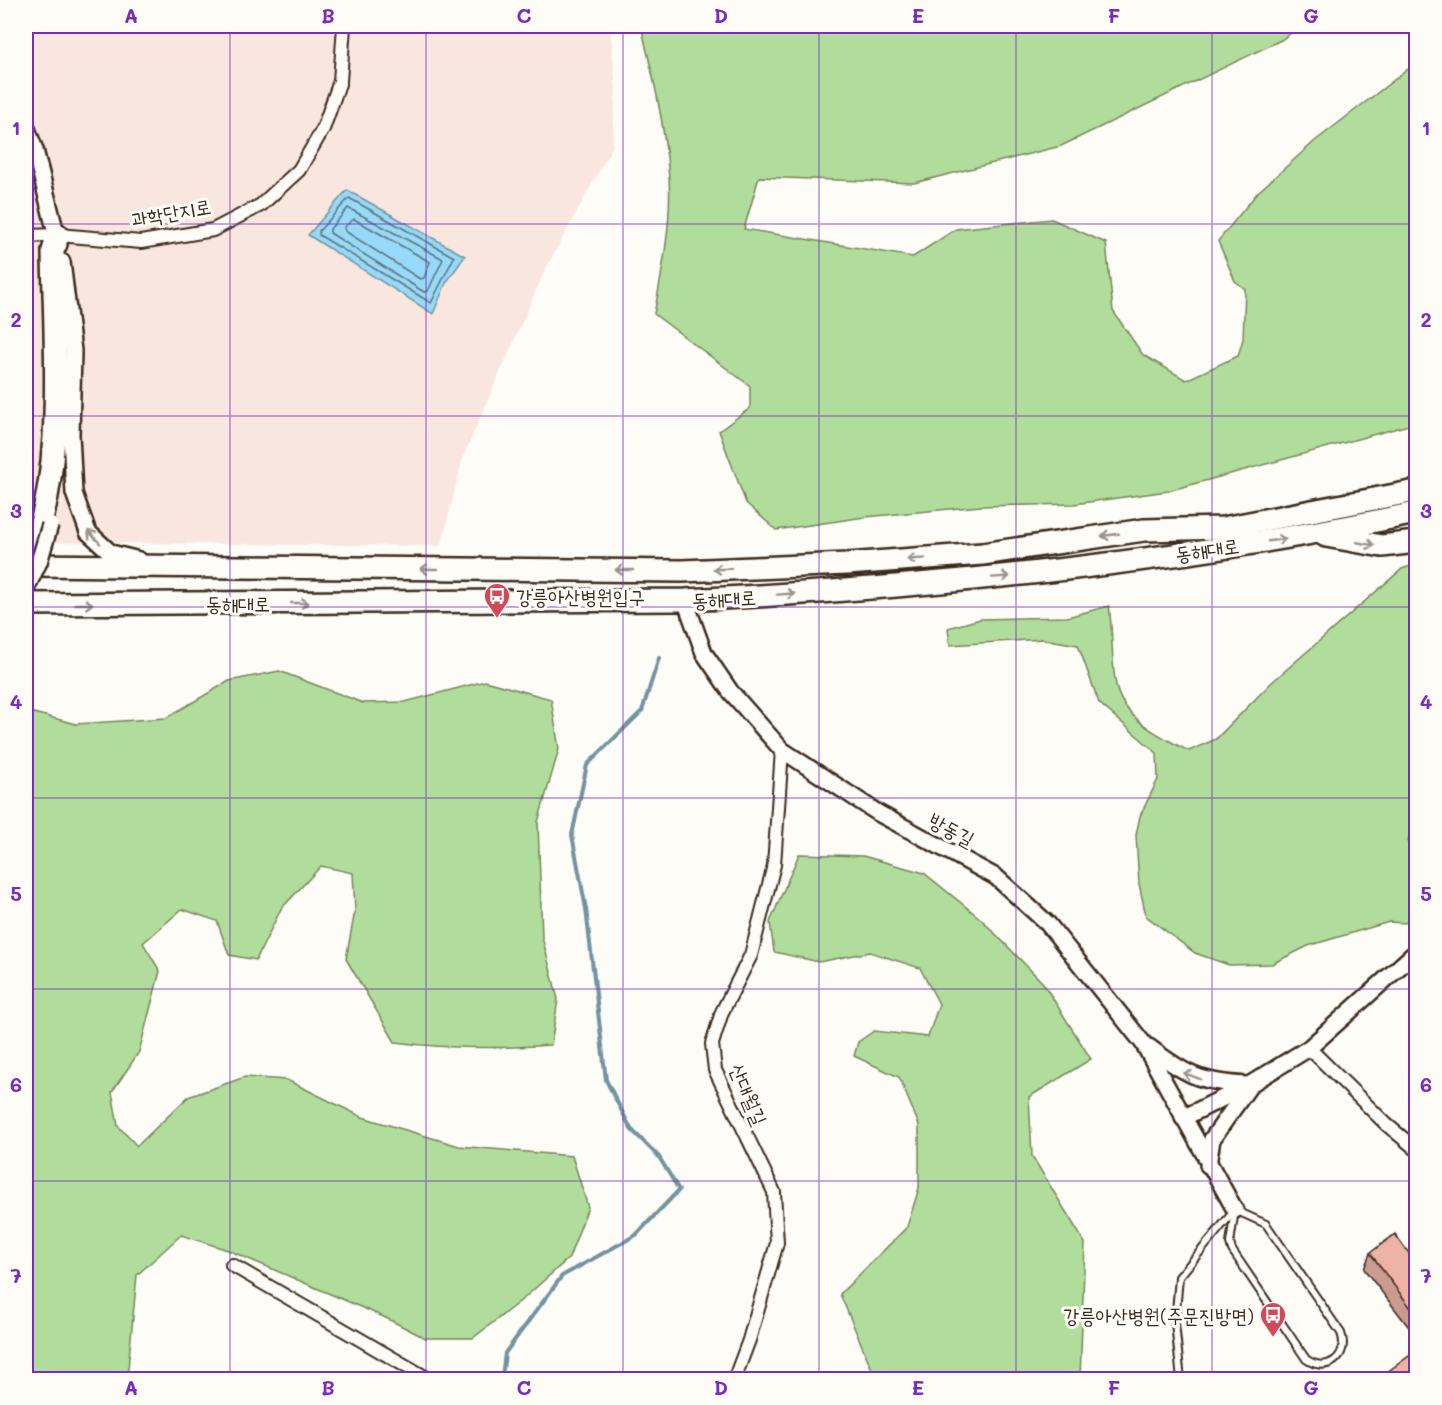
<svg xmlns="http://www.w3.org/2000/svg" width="1442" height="1405" font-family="Mali,'Poor Story',sans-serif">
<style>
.built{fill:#f8e6df}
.green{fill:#b0dd9b;stroke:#76845c;stroke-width:1.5}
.water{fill:#96d9f8;stroke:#7293a1;stroke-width:1.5}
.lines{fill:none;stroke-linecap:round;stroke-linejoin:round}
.shore{stroke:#5f7075;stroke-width:1.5}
.stream{stroke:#7293a1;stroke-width:4}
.service-casing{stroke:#3b2a1e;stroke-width:10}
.minor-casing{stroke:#3b2a1e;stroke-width:16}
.tertiary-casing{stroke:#3b2a1e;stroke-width:20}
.trunk-casing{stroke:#3b2a1e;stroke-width:26}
.service{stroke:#fdfcf7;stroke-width:6}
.minor{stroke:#fdfcf7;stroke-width:12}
.tertiary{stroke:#fdfcf7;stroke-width:15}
.trunk{stroke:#fdfcf7;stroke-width:21}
.tertiary-bridge-casing{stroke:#3b2a1e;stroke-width:20;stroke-linecap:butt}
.tertiary-bridge{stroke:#fdfcf7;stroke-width:15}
.wall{fill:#cc9b8f;stroke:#3b2a1e;stroke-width:1.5}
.building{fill:#edb4a6;stroke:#3b2a1e;stroke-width:1.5}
.oneway{stroke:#9c938a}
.grid{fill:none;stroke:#7b2cbf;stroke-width:1.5;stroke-opacity:0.55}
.labels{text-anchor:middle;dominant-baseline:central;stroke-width:6;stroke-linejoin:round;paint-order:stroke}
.street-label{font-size:20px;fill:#3b2a1e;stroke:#fdfcf7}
.poi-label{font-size:20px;fill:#3b2a1e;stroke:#fdfcf7;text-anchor:start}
.neatline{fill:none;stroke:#7b2cbf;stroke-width:2}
.grid-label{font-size:20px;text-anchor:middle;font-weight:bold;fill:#7b2cbf}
</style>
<rect width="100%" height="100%" fill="#fdfcf7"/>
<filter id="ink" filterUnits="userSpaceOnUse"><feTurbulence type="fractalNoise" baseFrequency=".0167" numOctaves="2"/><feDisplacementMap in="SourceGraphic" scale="12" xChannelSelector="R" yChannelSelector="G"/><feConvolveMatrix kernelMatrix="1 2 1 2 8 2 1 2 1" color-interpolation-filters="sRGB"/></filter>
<g filter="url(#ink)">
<polygon class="built" points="26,26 610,26 616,90 612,147 544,272 463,457 441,546 26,542"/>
<g class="green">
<path d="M641,26h660l-20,14 -220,106 -147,37 -155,-6 -15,52 169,28 43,-28 96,-10 54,24 7,68 30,44 43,25 52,-24 5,-17 2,-50 -10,-8 -17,-40 40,-49 57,-51 101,-78v360l-248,68 -94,13 -93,2 -116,11 -89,13 -30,-27 -27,-72 31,-23v-22l-96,-72c8,-40 18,-94 15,-136 -4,-51 -16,-103 -28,-152z"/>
<path d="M1416,564v243l-8,34 8,15v55l-11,12 -16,-1 -81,24 -36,18 -43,1 -34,-12 -49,-37 -7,-32 -3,-49 4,-19 18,-37 -1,-26 -58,-50 -21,-58 -35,-6 -93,6 -2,-17 32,-9 87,-2 42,-11c4,26 2,54 7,79 6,33 45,52 73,66l27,-12 55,-56 131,-114z"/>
<path d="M279,671l84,32 42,-1 80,-21 66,18 8,50 -21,73 4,115 16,62 -7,46c-53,4 -104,4 -156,-3l-49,-83 9,-48 -2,-38 -32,-7 -40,43 -25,51 -27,-5 -12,-34 -35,-12 -39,34 17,28 -21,81 -27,40 6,34 19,20 51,-49 57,-20 42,3 75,37 97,29 113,10 16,51 -19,51 -46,41 -50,39h-48l-39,-20 -158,-68 -47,-15 -44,40 -10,104h-101v-668l50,13 90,-6 63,-37z"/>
<polygon points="799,854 863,856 924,873 981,919 1043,983 1091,1059 1029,1097 1032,1156 1085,1243 1080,1379 876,1379 840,1294 907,1227 919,1188 919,1125 899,1077 854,1056 858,1042 874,1031 928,1037 939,1004 920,968 870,952 819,962 774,952 770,922"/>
</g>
<polygon class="water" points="347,190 465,256 446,283 433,314 308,235"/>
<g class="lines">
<g class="shore">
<polygon points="349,198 454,257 431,303 319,235 319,231"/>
<polygon points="348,208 443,259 428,291 424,292 330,233 330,229"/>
<polygon points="354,219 430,262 424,278 420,279 345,231 344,227"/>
</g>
<polyline class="stream" points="502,1377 505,1353 562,1276 636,1235 679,1190 659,1157 631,1129 606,1080 586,909 572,835 587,765 642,711 659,658"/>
<g class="service-casing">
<g id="service">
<path d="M1235,1210l31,14 75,109c9,24 -15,41 -35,26l-74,-109 -2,-7z"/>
<polyline points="1181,1380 1175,1323 1179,1277 1234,1211"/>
</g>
</g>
<g class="minor-casing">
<g id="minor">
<polyline points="26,236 58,235 141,242 213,230 261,205 299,170 323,129 340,81 344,26"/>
<polyline points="1309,1048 1386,1124 1416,1149"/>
<polyline points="232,1265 430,1380"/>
<polyline points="734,1380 749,1340 777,1243 774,1192 715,1070 712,1044 722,1012 751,955 774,865 782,750"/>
</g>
</g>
<g class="tertiary-casing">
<g id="tertiary">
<polyline points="26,126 35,150 59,245"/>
<polyline points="62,262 73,351 71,435 74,493 88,532 111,553 139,560"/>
<polyline points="685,600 704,653 730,691 782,750 878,813 996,877 1048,924 1143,1043 1235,1210"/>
<path d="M1149,1047c37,28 50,35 97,38"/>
<polyline points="1183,1118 1249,1085 1309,1048 1416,952"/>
<polyline points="1208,1165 1212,1139 1248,1088"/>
</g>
</g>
<g class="trunk-casing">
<g id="trunk">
<polyline points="1326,536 1382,546 1416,542"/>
<path d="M26,563c41,-80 28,-223 27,-312l5,-16"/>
<polyline points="26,565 682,571 847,564 982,554 1144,530 1223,528 1416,491"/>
<path d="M26,604l659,-4c245,-12 491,-37 731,-87"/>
</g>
</g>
<use href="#service" class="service"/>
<use href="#minor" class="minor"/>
<use href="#tertiary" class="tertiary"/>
<use href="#trunk" class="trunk"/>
<g class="tertiary-bridge-casing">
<polyline id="tertiary-bridge" points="26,589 39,562 50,525"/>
</g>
<use href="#tertiary-bridge" class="tertiary-bridge"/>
</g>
<polygon class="wall" points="1370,1253 1416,1263 1416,1334 1415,1335 1364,1269"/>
<g class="building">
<polygon points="1395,1234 1416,1263 1416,1315 1370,1253"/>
<polygon points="1416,1351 1416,1380 1376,1380"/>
</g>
<defs><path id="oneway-shaft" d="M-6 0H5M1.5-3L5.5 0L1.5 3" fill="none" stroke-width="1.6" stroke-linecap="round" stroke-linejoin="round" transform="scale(1.5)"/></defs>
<g class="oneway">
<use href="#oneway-shaft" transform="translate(1110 535) rotate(172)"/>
<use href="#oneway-shaft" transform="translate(94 537) rotate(-134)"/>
<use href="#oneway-shaft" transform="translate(1277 540) rotate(-8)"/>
<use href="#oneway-shaft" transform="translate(1366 544) rotate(11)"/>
<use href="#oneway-shaft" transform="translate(916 559) rotate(176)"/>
<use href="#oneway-shaft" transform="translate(429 569) rotate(-180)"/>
<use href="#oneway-shaft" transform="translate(722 569) rotate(178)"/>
<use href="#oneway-shaft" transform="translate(624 570) rotate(-180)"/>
<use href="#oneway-shaft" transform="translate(1001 577) rotate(-4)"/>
<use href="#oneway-shaft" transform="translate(786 594) rotate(-4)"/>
<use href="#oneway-shaft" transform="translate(300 603)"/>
<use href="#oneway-shaft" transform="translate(84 604)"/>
<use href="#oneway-shaft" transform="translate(1192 1076) rotate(-159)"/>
</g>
</g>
<path class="grid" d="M230,26v1354M426,26v1354M623,26v1354M819,26v1354M1016,26v1354M1212,26v1354M26,224h1390M26,416h1390M26,607h1390M26,798h1390M26,989h1390M26,1181h1390"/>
<defs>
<g id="bus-pin" transform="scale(1.35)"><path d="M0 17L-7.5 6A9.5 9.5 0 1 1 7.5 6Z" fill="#d1495b" stroke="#fdfcf7"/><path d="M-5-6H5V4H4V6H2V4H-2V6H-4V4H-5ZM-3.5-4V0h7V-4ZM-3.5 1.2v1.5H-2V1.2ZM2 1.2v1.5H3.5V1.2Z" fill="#fff"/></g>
</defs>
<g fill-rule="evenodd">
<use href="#bus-pin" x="497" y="596"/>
<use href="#bus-pin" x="1273" y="1315"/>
</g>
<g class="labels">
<g class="street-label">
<text transform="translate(171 212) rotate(-10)">과학단지로</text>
<text transform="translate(1207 549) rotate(-8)">동해대로</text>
<text transform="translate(724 598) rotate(-3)">동해대로</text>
<text x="238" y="603">동해대로</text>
<text transform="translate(952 829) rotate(28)">방동길</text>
<text transform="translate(749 1094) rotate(67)">산대월길</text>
</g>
<g class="poi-label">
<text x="516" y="596">강릉아산병원입구</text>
<text x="1254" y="1315" text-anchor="end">강릉아산병원(주문진방면)</text>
</g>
</g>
<rect width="1442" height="1405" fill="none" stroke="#fdfcf7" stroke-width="66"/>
<rect x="33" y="33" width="1376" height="1339" class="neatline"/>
<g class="grid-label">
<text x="131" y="23">A</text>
<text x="328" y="23">B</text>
<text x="524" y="23">C</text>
<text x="721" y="23">D</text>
<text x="918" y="23">E</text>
<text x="1114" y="23">F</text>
<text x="1311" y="23">G</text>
<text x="16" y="135">1</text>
<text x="1426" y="135">1</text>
<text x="16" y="327">2</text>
<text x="1426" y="327">2</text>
<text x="16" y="518">3</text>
<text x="1426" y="518">3</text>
<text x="16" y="709">4</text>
<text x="1426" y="709">4</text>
<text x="16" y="901">5</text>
<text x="1426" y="901">5</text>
<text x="16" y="1092">6</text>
<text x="1426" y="1092">6</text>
<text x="16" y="1283">7</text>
<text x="1426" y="1283">7</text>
<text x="131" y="1395">A</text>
<text x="328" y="1395">B</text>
<text x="524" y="1395">C</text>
<text x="721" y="1395">D</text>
<text x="918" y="1395">E</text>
<text x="1114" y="1395">F</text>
<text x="1311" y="1395">G</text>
</g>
</svg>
